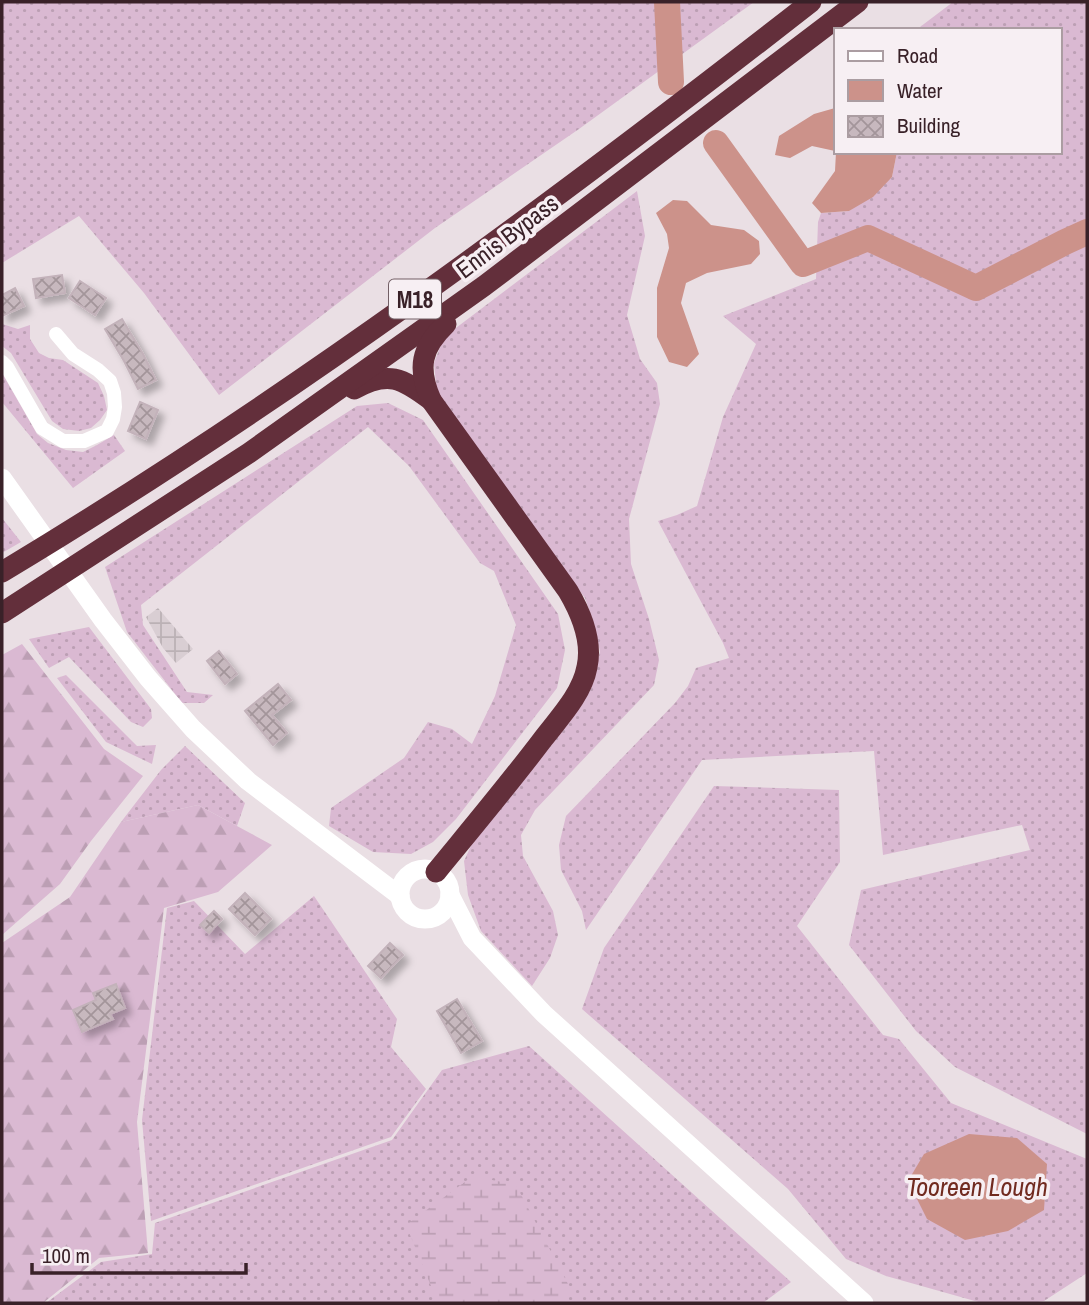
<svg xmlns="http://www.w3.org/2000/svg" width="1089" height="1305" font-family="'Archivo Narrow',sans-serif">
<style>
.industrial{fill:url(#industrial-grid)}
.grass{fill:url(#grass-dots)}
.forest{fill:url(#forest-firs)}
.wetland{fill:url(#wetland-marsh)}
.water{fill:#cc928a}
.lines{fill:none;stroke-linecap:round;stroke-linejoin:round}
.river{stroke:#cc928a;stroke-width:26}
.building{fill:url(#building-cross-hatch);stroke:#c3b2ba;stroke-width:2;filter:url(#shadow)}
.street{stroke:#fff;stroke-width:14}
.secondary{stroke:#fff;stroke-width:19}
.highway{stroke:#632f3b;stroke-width:21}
.labels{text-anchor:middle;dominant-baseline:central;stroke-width:7;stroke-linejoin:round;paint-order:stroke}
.shield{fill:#f7eff3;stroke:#725f65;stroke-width:2}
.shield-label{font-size:23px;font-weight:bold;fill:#392128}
.street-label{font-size:24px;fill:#392128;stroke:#f7eff3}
.water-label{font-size:26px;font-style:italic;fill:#712a1f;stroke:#f7eff3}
</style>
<defs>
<pattern id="industrial-grid" width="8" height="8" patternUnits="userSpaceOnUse" patternTransform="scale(1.75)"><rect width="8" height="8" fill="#d9ced3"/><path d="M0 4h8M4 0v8" fill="none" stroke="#bbb1b5"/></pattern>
<pattern id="grass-dots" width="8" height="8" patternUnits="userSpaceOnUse" patternTransform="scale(1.75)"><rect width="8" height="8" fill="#dab9d2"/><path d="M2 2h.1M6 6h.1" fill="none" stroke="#bc9fb4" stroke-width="1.8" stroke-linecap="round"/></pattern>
<pattern id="forest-firs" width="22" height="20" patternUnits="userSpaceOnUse" patternTransform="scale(1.75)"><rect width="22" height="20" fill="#dab9d2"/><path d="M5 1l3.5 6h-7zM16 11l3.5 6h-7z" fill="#bc9fb4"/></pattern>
<pattern id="wetland-marsh" width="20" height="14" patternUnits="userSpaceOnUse" patternTransform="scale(1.75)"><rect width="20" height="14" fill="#dab9d2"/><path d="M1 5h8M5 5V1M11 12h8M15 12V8" fill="none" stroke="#bc9fb4"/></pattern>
<pattern id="building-cross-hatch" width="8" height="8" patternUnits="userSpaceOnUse" patternTransform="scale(1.75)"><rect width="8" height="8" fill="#c7b8be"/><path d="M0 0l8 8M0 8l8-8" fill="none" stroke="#a3959a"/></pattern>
<filter id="shadow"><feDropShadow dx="6" dy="6" stdDeviation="3.5" flood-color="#0004"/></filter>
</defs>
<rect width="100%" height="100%" fill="#eadfe4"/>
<polygon class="industrial" points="158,608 193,649 176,663 163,648 146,617"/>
<g class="grass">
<polygon points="2,2 754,2 579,129 435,228 219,395 144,293 79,216 2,263"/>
<polygon points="953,2 1087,2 1087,1134 955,1067 916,1031 849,945 861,890 1030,850 1022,825 883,855 874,751 702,760 586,930 582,911 561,870 559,845 566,816 675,703 688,686 696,668 729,658 723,643 658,521 677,515 697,506 723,417 756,344 723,316 816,279 818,222 821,213 849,211 892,177 897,152 1059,152 1059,30 916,30"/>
<polygon points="637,191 645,236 627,315 640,359 657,383 660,404 629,519 631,564 649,619 659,660 654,685 535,810 521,835 523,856 553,911 558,935 550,958 532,986 481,931 468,895 464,861 475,837 591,680 600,652 594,624 585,598 437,394 434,363 444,337"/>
<polygon points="2,324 18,329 30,325 30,339 39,353 49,358 63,360 98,383 104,396 107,410 100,420 91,428 79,431 63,429 52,421 11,353 2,346"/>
<polygon points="2,373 37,434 48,443 66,450 83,452 97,445 114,435 125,451 73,488 2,402"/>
<polygon points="388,403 423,420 558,614 565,650 557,688 456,819 433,842 411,854 373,852 329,826 331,808 404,758 428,722 452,729 472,744 495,696 516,625 494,571 480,563 409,466 368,427 141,605 143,625 187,692 213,695 204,703 182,703 127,632 105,567 357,406"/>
<polygon points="2,518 21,542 2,553"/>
<polygon points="89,627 151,709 152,718 143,727 131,722 69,657 49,668 29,639"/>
<polygon points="66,675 137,746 156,745 152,764 106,742 57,678"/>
<polygon points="185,746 245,803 237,826 198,805 121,822 161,770"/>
<polygon points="714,786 839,790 840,862 797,926 883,1035 899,1039 951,1103 1087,1159 1087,1273 1044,1301 1031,1303 982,1303 886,1276 846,1259 788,1189 582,1009 604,948"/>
<polygon points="314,896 397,1019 391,1047 426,1089 391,1137 151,1221 142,1120 167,908 194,901 245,954"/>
<polygon points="529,1046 791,1282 763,1303 46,1303 101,1262 152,1254 155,1223 392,1140 442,1070"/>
</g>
<g class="forest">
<polygon points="22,644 104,749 143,776 91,841 60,884 2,935 2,655"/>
<polygon points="198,805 272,845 218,892 164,908 137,1122 148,1253 99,1258 43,1303 2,1303 2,943 70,897 121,822"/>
</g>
<polygon class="wetland" points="473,1176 516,1185 568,1284 567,1303 438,1303 406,1225"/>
<g class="water">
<polygon points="835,108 835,151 812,146 790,158 775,155 779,136 814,114"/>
<polygon points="836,152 897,152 892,177 873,197 849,211 821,213 812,203 835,171"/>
<polygon points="673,200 687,201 711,225 744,230 759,241 760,254 751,264 707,273 686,283 681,303 699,354 687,367 669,362 657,337 657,288 669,248 667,234 656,213"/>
<polygon points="969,1134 1017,1138 1047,1164 1044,1210 1008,1231 965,1240 927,1219 908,1181 924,1154"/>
</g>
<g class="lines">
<g class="river">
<polyline points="667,2 671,82"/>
<polyline points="716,143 803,264 868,238 976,288 1065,242 1087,232"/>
</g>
</g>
<g class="building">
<polygon points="62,275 65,293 36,298 33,279"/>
<polygon points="80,281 106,298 95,315 69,298"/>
<polygon points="15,288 24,306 2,316 2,295"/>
<polygon points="122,319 143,354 156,380 138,389 124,361 105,329"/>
<polygon points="140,402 158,410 146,439 128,431"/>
<polygon points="219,651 237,674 225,684 207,661"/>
<polygon points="278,684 291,700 272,715 287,733 273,745 245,711"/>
<polygon points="245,893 271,919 255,935 229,909"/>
<polygon points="214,911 222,919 209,933 200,925"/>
<polygon points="390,943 403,955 381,978 368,966"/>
<polygon points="116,984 125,1008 110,1014 113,1019 82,1032 73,1010 96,1000 93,993"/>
<polygon points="457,999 482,1041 461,1053 437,1011"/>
</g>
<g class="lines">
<polyline class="street" points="2,362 7,367 42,428 63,441 84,441 107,431 113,419 115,407 114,393 110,381 98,370 73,354 56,334"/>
<g class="secondary">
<polyline points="2,478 103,620 148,678 193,729 248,781 400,896"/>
<circle cx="425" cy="894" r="25"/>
<polyline points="450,895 472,938 544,1014 864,1303"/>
</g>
<g class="highway">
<path d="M354,389c34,-19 48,-11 77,11"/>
<path d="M2,572c283,-170 549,-367 809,-570"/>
<polyline points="2,613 249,453 484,286 858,2"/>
<path d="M436,872c36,-44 73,-88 107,-133 17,-22 39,-45 44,-72 6,-27 -6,-54 -19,-76l-137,-191c-14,-32 -10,-52 15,-76"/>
</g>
</g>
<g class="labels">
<rect class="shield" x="389" y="279.5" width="52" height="39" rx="5"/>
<g class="shield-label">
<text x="415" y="299">M18</text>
</g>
<g class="street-label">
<text transform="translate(507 236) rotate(-37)">Ennis Bypass</text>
</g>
<g class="water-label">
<text x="977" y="1186">Tooreen Lough</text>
</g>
</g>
<rect width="1089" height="1305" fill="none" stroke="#392128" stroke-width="7"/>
<rect x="834" y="28" width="228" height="126" fill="#f7eff3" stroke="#ab9da2" stroke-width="2"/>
<rect x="848" y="51" width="35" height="10" fill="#ffffff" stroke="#ab9da2" stroke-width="2"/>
<text x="897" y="63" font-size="21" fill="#392128">Road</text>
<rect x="848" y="80" width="35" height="21" fill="#cc928a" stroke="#ab9da2" stroke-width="2"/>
<text x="897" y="98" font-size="21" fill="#392128">Water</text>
<rect x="848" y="116" width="35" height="21" fill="url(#building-cross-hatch)" stroke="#ab9da2" stroke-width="2"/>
<text x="897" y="133" font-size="21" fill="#392128">Building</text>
<path d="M32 1263v10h214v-10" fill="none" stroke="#392128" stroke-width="3.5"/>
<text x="42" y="1263" font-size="21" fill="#392128" stroke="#f7eff3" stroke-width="5" paint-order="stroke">100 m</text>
</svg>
